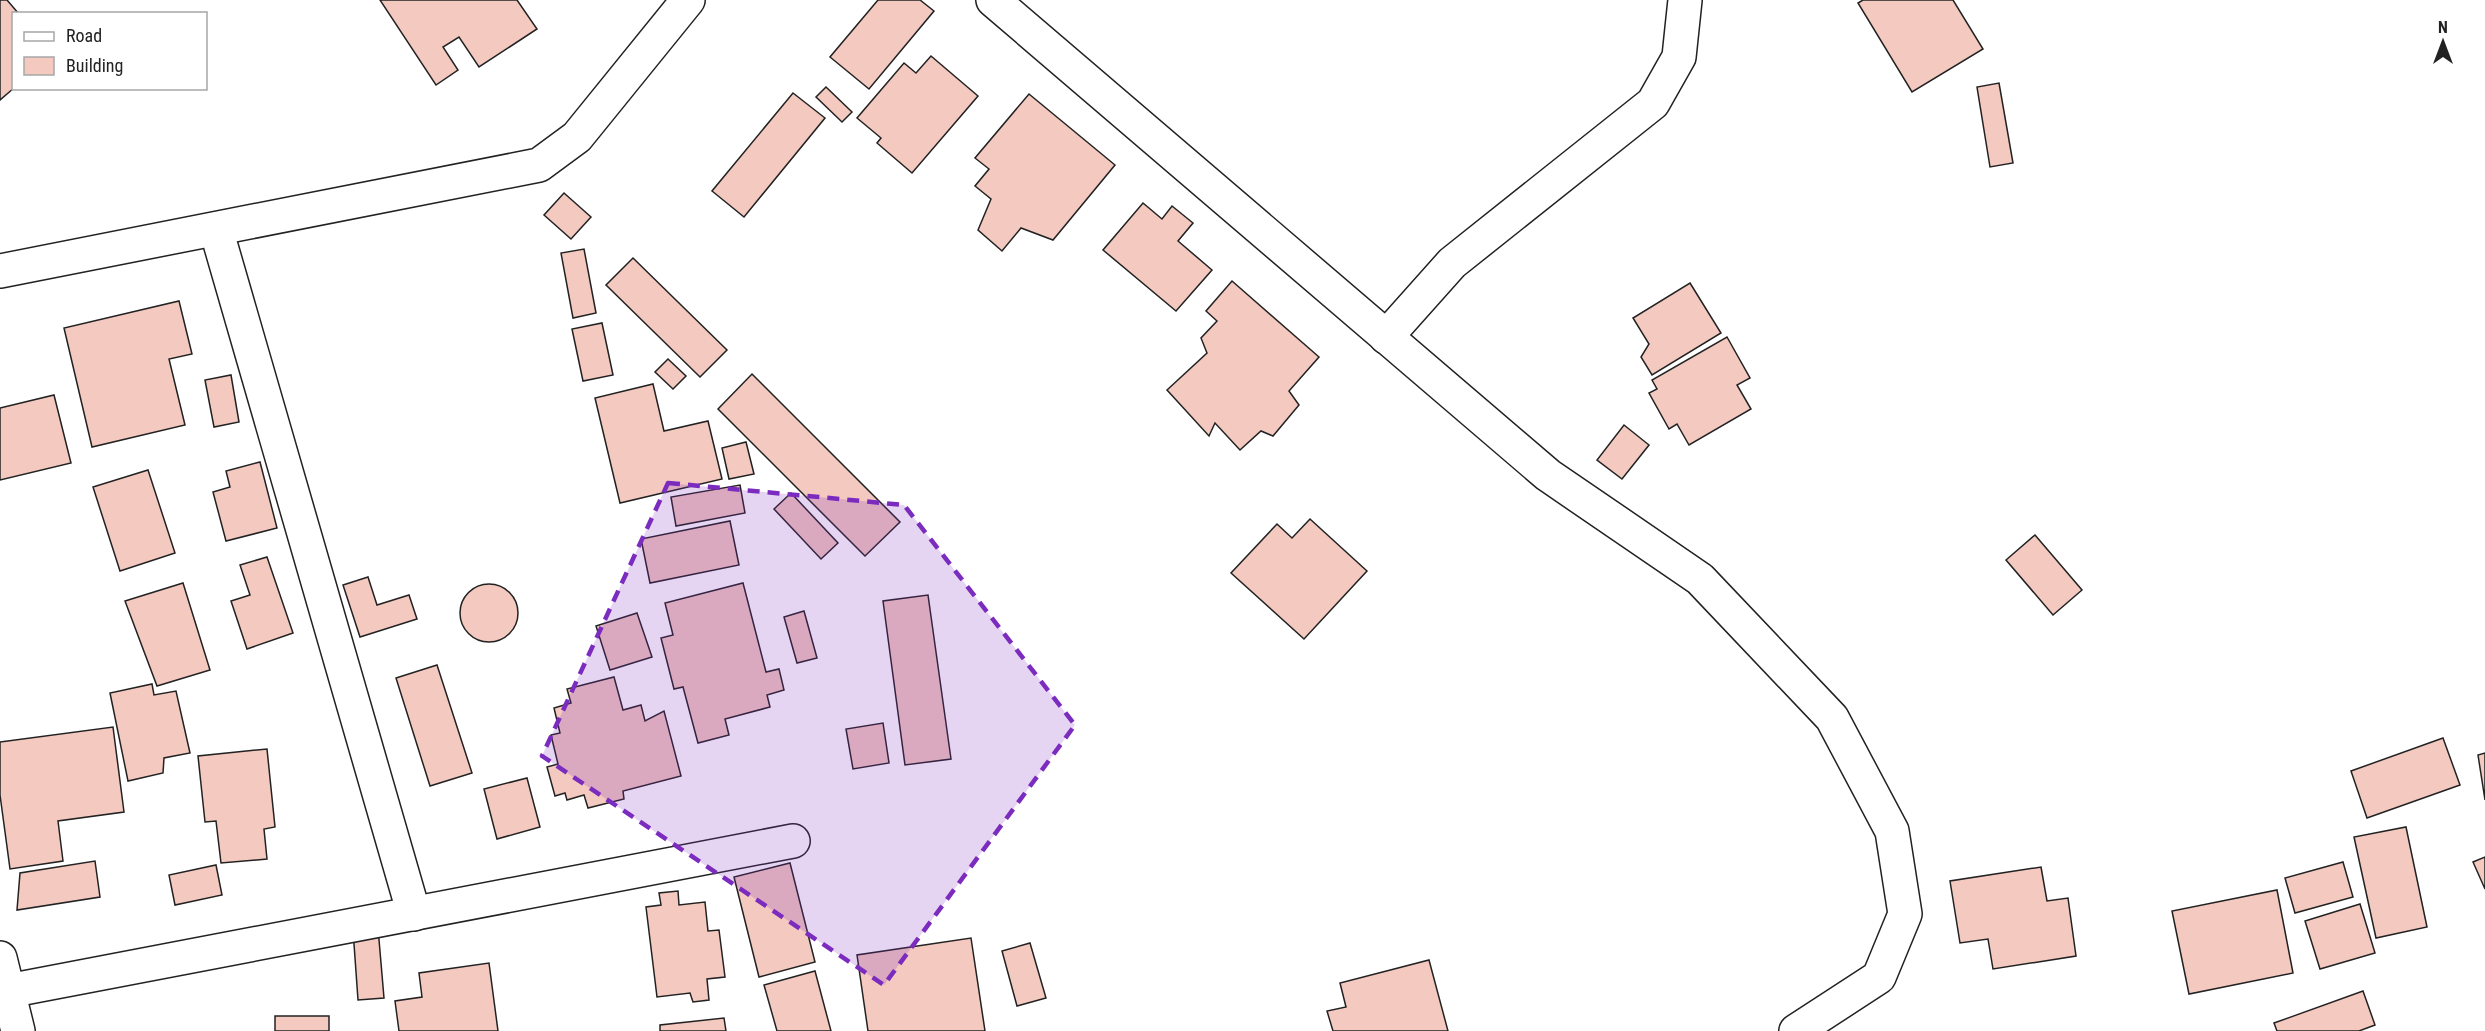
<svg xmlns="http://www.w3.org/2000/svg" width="2485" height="1031" font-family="'Roboto Condensed',sans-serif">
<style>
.building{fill:#f3c9c0;stroke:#222;stroke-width:1.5}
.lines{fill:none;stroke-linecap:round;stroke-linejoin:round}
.minor-casing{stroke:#222;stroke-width:36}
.minor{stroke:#fff;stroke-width:33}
.marked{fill:#7b2cbf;fill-opacity:0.2;stroke:#7b2cbf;stroke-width:4.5;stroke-dasharray:12 8;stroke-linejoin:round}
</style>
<rect width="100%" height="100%" fill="#fff"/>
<g class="building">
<polygon points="0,0 7,0 19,14 14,14 14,88 0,100"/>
<polygon points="380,0 517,0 537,29 479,67 459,37 443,47 458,70 436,85"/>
<polygon points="878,0 920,0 934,11 869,89 830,57"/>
<polygon points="1863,0 1953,0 1983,49 1912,92 1858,3"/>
<polygon points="931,56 978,96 912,173 877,143 881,138 857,118 904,63 916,73"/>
<polygon points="1999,83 2013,163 1990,167 1977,87"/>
<polygon points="826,87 852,112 842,122 816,97"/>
<polygon points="793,93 825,118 744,217 712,191"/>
<polygon points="1029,94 1115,165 1053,240 1021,228 1002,251 978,230 991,199 975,186 989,169 975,158"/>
<polygon points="564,193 591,217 571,239 544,215"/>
<polygon points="1143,203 1162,219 1172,206 1193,223 1178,241 1212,270 1176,311 1103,250"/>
<polygon points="584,249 596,313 573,318 561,253"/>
<polygon points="633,258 727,350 700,377 606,285"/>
<polygon points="1232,281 1319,357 1289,391 1299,405 1273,436 1261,431 1240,450 1215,423 1209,436 1167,390 1207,353 1201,338 1217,321 1206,311"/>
<polygon points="1690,283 1721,333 1652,375 1641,357 1649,344 1633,318"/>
<polygon points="179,301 192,354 169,359 185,425 92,447 64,328"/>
<polygon points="602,323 613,375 583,381 572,329"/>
<polygon points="1727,337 1750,378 1737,385 1751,409 1689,445 1677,424 1669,429 1649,393 1657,389 1652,380"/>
<polygon points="668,359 686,376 673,389 655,372"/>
<polygon points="752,374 900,522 865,556 718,409"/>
<polygon points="231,375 239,422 214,427 205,380"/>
<polygon points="653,384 664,431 708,421 722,479 620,503 595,398"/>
<polygon points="54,395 71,463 0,480 0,408"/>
<polygon points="1624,425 1649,445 1622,479 1597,460"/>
<polygon points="746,442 754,474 729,479 722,448"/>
<polygon points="260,462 277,528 226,541 213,492 230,487 226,471"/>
<polygon points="148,470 175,553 120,571 93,487"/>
<polygon points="740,485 745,513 676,526 671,497"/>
<polygon points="791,493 838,543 821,559 774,509"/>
<polygon points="1310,519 1367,571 1304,639 1231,573 1277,524 1292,538"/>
<polygon points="730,521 739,565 650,583 641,539"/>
<polygon points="2035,535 2082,590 2053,615 2006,560"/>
<polygon points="267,557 293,633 247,649 231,601 250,595 240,565"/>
<polygon points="368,577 377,605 409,595 417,619 360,637 343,585"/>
<polygon points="183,583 210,670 157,686 125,601"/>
<polygon points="743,583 766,672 779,669 784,690 767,695 770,707 725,719 729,735 698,743 683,687 674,689 661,638 673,635 665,603"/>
<circle cx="489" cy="613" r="29"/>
<polygon points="928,595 951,759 905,765 883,601"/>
<polygon points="804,611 817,658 797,663 784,617"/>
<polygon points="637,613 652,657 610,670 596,626"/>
<polygon points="437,665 472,773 430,786 396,678"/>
<polygon points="614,677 623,710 641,705 645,721 664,711 681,776 623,791 624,799 588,808 584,795 567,800 565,793 555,796 547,767 558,764 551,735 560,733 554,708 571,703 567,689"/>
<polygon points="152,684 154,695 176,691 190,753 164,758 163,773 128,781 110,693"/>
<polygon points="883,723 889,763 853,769 846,729"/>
<polygon points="113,727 124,812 58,821 63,861 10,869 0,795 0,742"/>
<polygon points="2443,738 2460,785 2367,818 2351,771"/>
<polygon points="267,749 275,827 264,829 267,859 221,863 216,821 205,822 198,756"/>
<polygon points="2485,753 2485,800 2478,755"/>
<polygon points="527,778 540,827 497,839 484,789"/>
<polygon points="2406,827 2427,927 2376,938 2354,837"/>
<polygon points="2485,857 2485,889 2473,862"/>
<polygon points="95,861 100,897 17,910 20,873"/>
<polygon points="2343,862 2353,897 2295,913 2285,878"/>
<polygon points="790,863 815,962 759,977 734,877"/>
<polygon points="216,865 222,895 175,905 169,875"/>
<polygon points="2041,867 2047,901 2068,898 2076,956 1993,969 1988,939 1960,943 1950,881"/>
<polygon points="2277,890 2293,973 2189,994 2172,911"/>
<polygon points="678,891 679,905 705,902 708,931 719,930 725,977 707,979 709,1000 693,1002 690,993 657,997 646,907 661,905 659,893"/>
<polygon points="2360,904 2375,953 2320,969 2305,921"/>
<polygon points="378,928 384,998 358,1000 353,930"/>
<polygon points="971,938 985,1031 868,1031 857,955"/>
<polygon points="1030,943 1046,998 1017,1006 1002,951"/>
<polygon points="1429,960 1448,1031 1333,1031 1327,1011 1346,1007 1340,983"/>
<polygon points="489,963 498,1031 399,1031 395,1001 422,997 419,973"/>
<polygon points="815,971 831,1031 777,1031 764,985"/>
<polygon points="2363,991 2375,1025 2359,1031 2277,1031 2274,1023"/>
<rect x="275" y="1016" width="54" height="15"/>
<polygon points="724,1018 726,1031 660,1031 660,1025"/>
</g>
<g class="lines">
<g class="minor-casing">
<g id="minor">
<polyline points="993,0 1548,475 1700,579 1832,718 1892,831 1905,914 1879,977 1796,1031"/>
<polyline points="216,229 414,914"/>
<polyline points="0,271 539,165 577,137 688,0"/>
<polyline points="1386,337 1452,263 1653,103 1679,57 1685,0"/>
<polyline points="0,958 18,1031"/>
<polyline points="8,991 793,841"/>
</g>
</g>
<use href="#minor" class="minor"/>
</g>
<path class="marked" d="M668,483l236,22 171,220 -191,260 -342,-229z"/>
<rect x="12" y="12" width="195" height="78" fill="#ffffff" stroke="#a7a7a7" stroke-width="1.5"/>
<rect x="24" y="32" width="30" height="9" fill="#ffffff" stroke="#a7a7a7" stroke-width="1.5"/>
<text x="66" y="42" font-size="18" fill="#222222">Road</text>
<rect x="24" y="57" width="30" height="18" fill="#f3c9c0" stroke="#a7a7a7" stroke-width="1.5"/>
<text x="66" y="72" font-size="18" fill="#222222">Building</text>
<g transform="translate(2443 42)" stroke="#ffffff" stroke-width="4.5" paint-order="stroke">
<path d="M0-4.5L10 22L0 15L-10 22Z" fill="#222222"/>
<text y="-9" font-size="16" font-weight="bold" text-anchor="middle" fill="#222222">N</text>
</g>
</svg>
